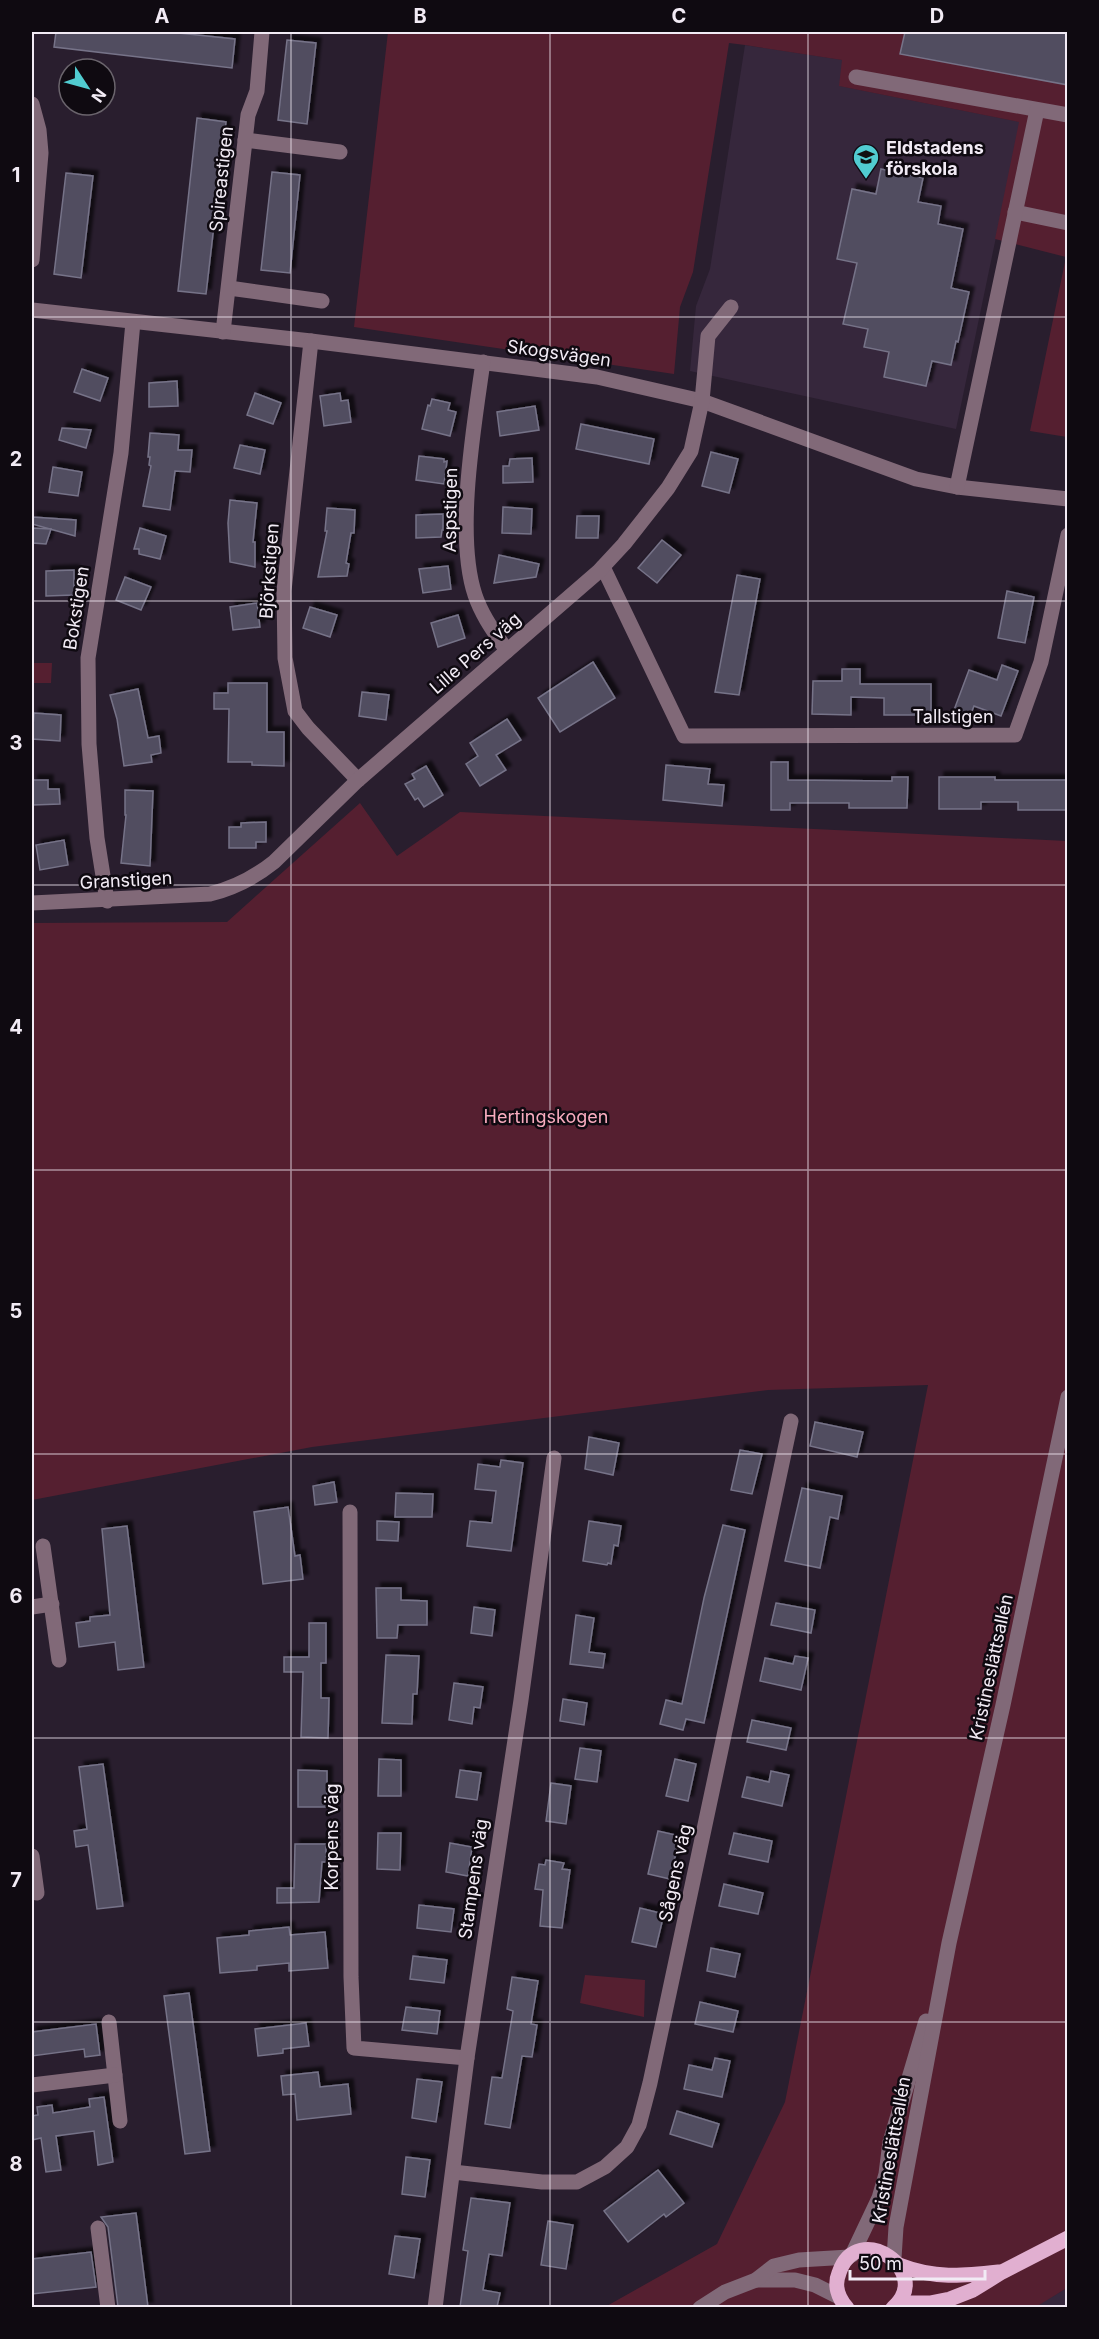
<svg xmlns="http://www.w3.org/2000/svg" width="1099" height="2339" font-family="Inter,sans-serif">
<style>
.built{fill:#36273c}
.green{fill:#551f30}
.building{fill:#514d61;stroke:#767388;stroke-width:1.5;filter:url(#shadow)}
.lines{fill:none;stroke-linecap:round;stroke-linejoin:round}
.minor{stroke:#816978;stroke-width:15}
.major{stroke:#e1afd0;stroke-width:15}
.grid{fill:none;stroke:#f2ebf5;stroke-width:1.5;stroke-opacity:0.55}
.labels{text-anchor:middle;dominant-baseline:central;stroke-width:5;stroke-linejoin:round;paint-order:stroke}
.poi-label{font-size:18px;font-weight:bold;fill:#f2ebf5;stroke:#0f0a11;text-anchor:start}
.street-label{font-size:18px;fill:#f2ebf5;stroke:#0f0a11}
.park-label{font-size:18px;fill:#f9acbf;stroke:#0f0a11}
.neatline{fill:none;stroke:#f2ebf5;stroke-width:2}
.grid-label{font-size:20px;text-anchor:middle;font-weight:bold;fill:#f2ebf5}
</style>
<defs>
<filter id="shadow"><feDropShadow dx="5" dy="-5" stdDeviation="1.5" flood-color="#0009"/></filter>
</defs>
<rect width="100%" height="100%" fill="#291e2e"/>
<g class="built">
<polygon points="745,45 843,60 840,86 1020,122 956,429 690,371 696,306 710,269"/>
<polygon points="1067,2288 1067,2307 1034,2307"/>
</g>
<g class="green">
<polygon points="388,32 1067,32 1067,437 1030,431 1066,257 995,239 1019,122 839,86 842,60 745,45 729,43 693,272 680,307 674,374 354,327"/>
<polygon points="32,663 52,663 51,683 32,683"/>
<polygon points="360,803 397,856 460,812 1067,841 1067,2288 1034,2308 605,2307 717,2244 785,2102 928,1385 768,1390 312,1447 32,1500 32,923 227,922"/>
<polygon points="585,1975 645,1980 644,2017 580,2003"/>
</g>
<g class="building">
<polygon points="56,32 169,32 235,39 232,68 54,47"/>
<polygon points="905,32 1068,32 1068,85 900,54"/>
<polygon points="287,40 316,43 307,124 278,120"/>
<polygon points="197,118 226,122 206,294 178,291"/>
<polygon points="881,169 923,178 918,202 941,206 938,224 963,229 951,288 969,292 958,342 956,341 951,365 932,361 926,386 884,377 889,352 864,347 868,329 843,324 857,263 837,259 852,189 876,194"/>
<polygon points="272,172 300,175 290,273 261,270"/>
<polygon points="66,173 93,176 81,278 54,274"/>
<polygon points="82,369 108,378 100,401 74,392"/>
<polygon points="177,381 178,406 149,407 149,383"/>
<polygon points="255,393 281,403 273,424 247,415"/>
<polygon points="340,393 341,401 348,400 351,422 324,426 320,396"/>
<polygon points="432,399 450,403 448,410 456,412 450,436 422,429 428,405 430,406"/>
<polygon points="535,406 539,430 500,436 497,412"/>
<polygon points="581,424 654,439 649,464 576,449"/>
<polygon points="62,428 91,430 86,448 59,440"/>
<polygon points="150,433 179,435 178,450 192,450 190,472 175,471 170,510 143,506 151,466 149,465 150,457 148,457"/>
<polygon points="240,445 265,450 260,474 234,468"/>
<polygon points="711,452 738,459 729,493 702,486"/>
<polygon points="419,456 444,459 444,462 447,461 444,484 416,480"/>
<polygon points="532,458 533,482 503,483 503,466 509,466 510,459"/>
<polygon points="53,467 82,472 78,496 49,492"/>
<polygon points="230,500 257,503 253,542 255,542 255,567 230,562 228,523"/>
<polygon points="503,507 532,509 531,534 502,533"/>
<polygon points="327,508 355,510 354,533 351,533 346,563 349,564 347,576 318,577 327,531 325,531"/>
<polygon points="443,514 443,530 442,530 441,537 416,538 416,515"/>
<polygon points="577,516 599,516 598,538 576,538"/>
<polygon points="32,517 76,520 75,536 32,524"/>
<polygon points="32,528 51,529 46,544 32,543"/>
<polygon points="140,528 166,536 160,559 139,554 139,549 134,549"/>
<polygon points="662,540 681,555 657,583 638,568"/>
<polygon points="499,555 539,564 536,577 494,583"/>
<polygon points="448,566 451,589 423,593 419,569"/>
<polygon points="74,570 74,595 46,596 46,571"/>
<polygon points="737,575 760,579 739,695 715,692"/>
<polygon points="125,577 151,587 141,610 116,600"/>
<polygon points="1007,591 1034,597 1025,643 998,638"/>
<polygon points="257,603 260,627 233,630 230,607"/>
<polygon points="310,607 337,615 330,637 303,628"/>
<polygon points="458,615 465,638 438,647 431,623"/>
<polygon points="593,662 615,698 560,732 538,698"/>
<polygon points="1002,665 1018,671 1001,716 974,706 970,716 954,710 969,670 997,680"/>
<polygon points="842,669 860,669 860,684 931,684 931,715 884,715 884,698 851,697 851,715 812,714 813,681 842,681"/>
<polygon points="228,683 267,683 267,732 284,732 284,766 252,765 252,762 228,762 229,709 214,709 214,693 228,693"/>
<polygon points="138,689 148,738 159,736 161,753 151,755 152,762 124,766 117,719 110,695"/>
<polygon points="362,692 389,695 386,720 359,716"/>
<polygon points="34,713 61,715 60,741 32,739"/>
<polygon points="507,719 521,740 496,755 506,770 480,786 466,764 478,756 470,743"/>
<polygon points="771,762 788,762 788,780 892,781 892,777 908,777 907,808 849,808 849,803 790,803 790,810 771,810"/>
<polygon points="666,765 710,769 708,784 724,785 722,806 663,800"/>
<polygon points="426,766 443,795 424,807 418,798 415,800 405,784 415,779 412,774"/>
<polygon points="939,777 995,777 995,780 1068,780 1068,810 1018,810 1018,802 981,802 981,809 939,809"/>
<polygon points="33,780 48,780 48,789 59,789 60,804 33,805"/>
<polygon points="125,790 153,791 150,866 121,863 126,815 125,815"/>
<polygon points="266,822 266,842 256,842 256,848 229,848 229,827 241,827 241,823"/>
<polygon points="64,840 68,865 40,870 36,845"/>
<polygon points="815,1422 863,1432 857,1457 810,1446"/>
<polygon points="589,1437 619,1443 613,1475 585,1469"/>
<polygon points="740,1450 762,1454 752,1494 731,1490"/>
<polygon points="501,1460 523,1463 511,1551 467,1546 470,1521 492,1523 496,1491 475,1489 478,1464 500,1467"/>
<polygon points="334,1482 337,1502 315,1505 313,1486"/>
<polygon points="802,1488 842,1496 838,1519 830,1517 820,1568 785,1561"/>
<polygon points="396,1493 433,1494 432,1517 395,1517"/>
<polygon points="288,1507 295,1556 300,1555 303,1579 263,1584 254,1512"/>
<polygon points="377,1521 399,1522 398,1541 377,1540"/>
<polygon points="589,1521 621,1526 618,1546 614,1545 611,1564 608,1563 607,1565 583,1561"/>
<polygon points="723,1525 745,1530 704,1723 686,1719 683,1730 660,1724 666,1700 682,1704 704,1598"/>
<polygon points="127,1526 144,1667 118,1670 115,1642 79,1647 76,1623 90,1621 90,1617 110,1615 102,1529"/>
<polygon points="376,1588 401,1588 401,1600 427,1601 427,1625 398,1625 397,1638 377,1638"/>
<polygon points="776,1603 815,1610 811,1633 771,1625"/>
<polygon points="474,1607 495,1610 492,1636 471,1633"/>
<polygon points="576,1615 594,1618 589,1652 605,1654 603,1668 570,1664"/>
<polygon points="309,1623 326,1623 326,1663 321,1663 321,1698 329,1698 328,1738 301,1737 303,1672 284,1672 284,1657 309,1657"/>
<polygon points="386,1655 419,1656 417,1694 413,1694 412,1724 382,1723"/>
<polygon points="795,1656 808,1658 801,1690 760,1681 765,1658 793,1664"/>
<polygon points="454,1683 483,1687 480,1708 474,1707 472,1724 449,1720"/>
<polygon points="563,1699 587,1703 584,1725 560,1721"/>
<polygon points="752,1720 791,1728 786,1750 747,1742"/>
<polygon points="580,1748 601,1751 597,1782 575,1779"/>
<polygon points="379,1759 401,1760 401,1796 378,1796"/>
<polygon points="675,1759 696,1764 688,1801 666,1796"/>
<polygon points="103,1764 123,1906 97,1909 88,1845 76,1847 74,1831 87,1829 79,1767"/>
<polygon points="298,1770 327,1771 327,1807 298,1807"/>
<polygon points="460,1770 481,1773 477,1800 456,1797"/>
<polygon points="771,1771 789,1775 782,1806 742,1797 747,1777 769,1782"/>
<polygon points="551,1783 571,1786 566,1824 546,1821"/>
<polygon points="658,1831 680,1836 670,1879 648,1874"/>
<polygon points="378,1833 401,1833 400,1870 377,1869"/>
<polygon points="734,1833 772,1841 768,1862 729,1854"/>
<polygon points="450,1843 472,1847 468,1876 446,1872"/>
<polygon points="295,1844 326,1844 326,1862 322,1862 319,1902 277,1903 277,1888 294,1888"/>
<polygon points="546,1860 564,1863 562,1869 570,1870 562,1928 540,1926 543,1890 535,1889 539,1864 545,1865"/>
<polygon points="724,1884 763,1893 758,1914 719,1906"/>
<polygon points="419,1905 454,1909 451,1932 417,1928"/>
<polygon points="640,1908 664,1914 656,1947 632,1942"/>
<polygon points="289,1927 290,1935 325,1932 328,1968 289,1971 289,1963 257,1966 257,1970 220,1973 217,1938 249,1935 249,1931"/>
<polygon points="711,1948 740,1954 735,1977 707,1971"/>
<polygon points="413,1956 447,1960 444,1983 410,1979"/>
<polygon points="512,1977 538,1981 531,2024 537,2025 532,2057 522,2056 510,2128 485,2124 492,2077 502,2078 513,2011 507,2009"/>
<polygon points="189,1993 210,2151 185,2154 164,1996"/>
<polygon points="700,2002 738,2011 733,2032 695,2024"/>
<polygon points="406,2007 440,2011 437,2034 402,2030"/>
<polygon points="306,2023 309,2046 283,2049 283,2053 258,2056 255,2029"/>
<polygon points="96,2024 100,2055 85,2057 84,2049 32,2056 32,2032"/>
<polygon points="715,2058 730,2061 722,2097 684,2089 689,2065 712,2070"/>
<polygon points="318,2072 320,2087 348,2084 351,2114 297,2120 295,2094 283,2095 281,2076"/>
<polygon points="417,2079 442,2082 436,2122 412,2118"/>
<polygon points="104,2097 113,2162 98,2165 94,2131 56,2136 61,2170 46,2172 41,2138 32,2140 32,2116 38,2115 37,2107 52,2105 53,2113 90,2107 89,2099"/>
<polygon points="677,2111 719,2124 712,2147 670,2134"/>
<polygon points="406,2157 430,2160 425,2197 402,2194"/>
<polygon points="658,2170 684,2203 666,2217 664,2214 628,2242 604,2211"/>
<polygon points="471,2198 510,2203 502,2256 489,2254 483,2290 500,2293 497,2307 460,2307 468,2251 463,2250"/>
<polygon points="136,2213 148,2307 118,2307 108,2227 101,2217"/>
<polygon points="548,2221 573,2225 566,2269 541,2265"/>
<polygon points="395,2236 420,2239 414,2278 389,2274"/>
<polygon points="91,2252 96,2287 32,2294 32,2259"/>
</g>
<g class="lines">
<g class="minor">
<polyline points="856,77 1068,115"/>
<polyline points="32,104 39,130 41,153 32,260"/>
<polyline points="245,140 340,152"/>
<polyline points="1015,212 1068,223"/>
<polyline points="229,288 322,301"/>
<polyline points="32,310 311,341 597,377 702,401 916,479 957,487 1068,499"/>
<polyline points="223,332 248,115 257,91 262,32"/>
<polyline points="311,341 284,591 285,658 295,711 308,728 358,780"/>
<path d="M483,362c-9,64 -28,173 -8,233 7,21 20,38 32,56"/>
<polyline points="957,487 1037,110"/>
<polyline points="603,567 684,736 1015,735 1041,662 1068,535"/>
<polyline points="107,901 97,838 89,744 88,658 121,453 133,322"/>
<path d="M32,903l178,-9c24,-6 44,-16 64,-32l84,-82 240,-208 26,-28 44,-56 23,-37 11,-50 6,-65 23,-29"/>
<polyline points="350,1512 351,1977 354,2048 467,2058"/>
<polyline points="43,1546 59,1660"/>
<polyline points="32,1607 52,1604"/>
<polyline points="32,1856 37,1893"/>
<polyline points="109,2022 120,2121"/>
<polyline points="32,2085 115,2075"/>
<polyline points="453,2172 542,2182 577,2182 605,2167 627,2147 639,2125 650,2083 791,1421"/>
<polyline points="98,2228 108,2308"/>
<polyline points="852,2255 879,2198 886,2174 890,2142 926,2021"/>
<polyline points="894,2258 896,2227 949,1943 1003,1705 1068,1397"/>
<polyline points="756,2280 795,2280 815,2285 839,2297"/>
<polyline points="435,2308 467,2058 521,1700 554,1458"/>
<polyline points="700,2308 725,2292 756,2280 774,2266 799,2260 849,2257"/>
</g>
<g class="major">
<path d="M899,2265c36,14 63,11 100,7"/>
<polyline points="898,2303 930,2303 950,2299 973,2290 1002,2272 1068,2238"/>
<path d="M847,2308c-9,-10 -13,-23 -8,-35 18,-55 96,-1 54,35"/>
</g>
</g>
<path class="grid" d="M291,32v2276M550,32v2276M808,32v2276M32,317h1036M32,601h1036M32,885h1036M32,1170h1036M32,1454h1036M32,1738h1036M32,2022h1036"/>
<defs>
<g id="school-pin" transform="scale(1.35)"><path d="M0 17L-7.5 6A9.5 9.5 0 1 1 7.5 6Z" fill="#51ccd1" stroke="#0f0a11"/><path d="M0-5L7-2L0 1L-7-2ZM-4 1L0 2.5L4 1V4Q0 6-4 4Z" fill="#111"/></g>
</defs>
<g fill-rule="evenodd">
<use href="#school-pin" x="866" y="157"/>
</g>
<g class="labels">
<g class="poi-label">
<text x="886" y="147">Eldstadens<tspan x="886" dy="21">förskola</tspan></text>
</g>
<g class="street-label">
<text transform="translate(221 179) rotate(-84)">Spireastigen</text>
<text transform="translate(559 353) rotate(8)">Skogsvägen</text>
<text transform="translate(450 510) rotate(-89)">Aspstigen</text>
<text transform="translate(269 571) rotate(-86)">Björkstigen</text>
<text transform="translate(76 608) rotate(-81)">Bokstigen</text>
<text transform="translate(475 653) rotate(-41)">Lille Pers väg</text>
<text x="953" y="716">Tallstigen</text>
<text transform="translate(126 880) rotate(-3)">Granstigen</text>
<text transform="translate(991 1667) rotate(-78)">Kristineslättsallén</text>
<text transform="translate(331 1837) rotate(-90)">Korpens väg</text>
<text transform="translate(675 1873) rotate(-78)">Sågens väg</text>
<text transform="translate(473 1879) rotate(-82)">Stampens väg</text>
<text transform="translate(891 2150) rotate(-80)">Kristineslättsallén</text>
</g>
<g class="park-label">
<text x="546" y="1116">Hertingskogen</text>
</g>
</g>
<rect width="1099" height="2339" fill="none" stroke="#0f0a11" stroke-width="66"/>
<g transform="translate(87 87) rotate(126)"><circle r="28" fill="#0f0a11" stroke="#6a646c" stroke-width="1.5"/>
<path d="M0-4.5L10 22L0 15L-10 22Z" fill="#51ccd1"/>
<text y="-9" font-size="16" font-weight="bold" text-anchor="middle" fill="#f2ebf5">N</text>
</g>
<path d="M850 2270v9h135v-9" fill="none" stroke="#f2ebf5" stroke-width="3"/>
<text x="859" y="2270" font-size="18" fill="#f2ebf5" stroke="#0f0a11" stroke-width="4.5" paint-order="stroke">50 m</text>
<rect x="33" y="33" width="1033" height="2273" class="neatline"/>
<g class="grid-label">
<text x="162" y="23">A</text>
<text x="420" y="23">B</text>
<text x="679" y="23">C</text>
<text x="937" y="23">D</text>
<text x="16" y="182">1</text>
<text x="16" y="466">2</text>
<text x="16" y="750">3</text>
<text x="16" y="1034">4</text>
<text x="16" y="1318">5</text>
<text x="16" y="1603">6</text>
<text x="16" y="1887">7</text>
<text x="16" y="2171">8</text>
</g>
</svg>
